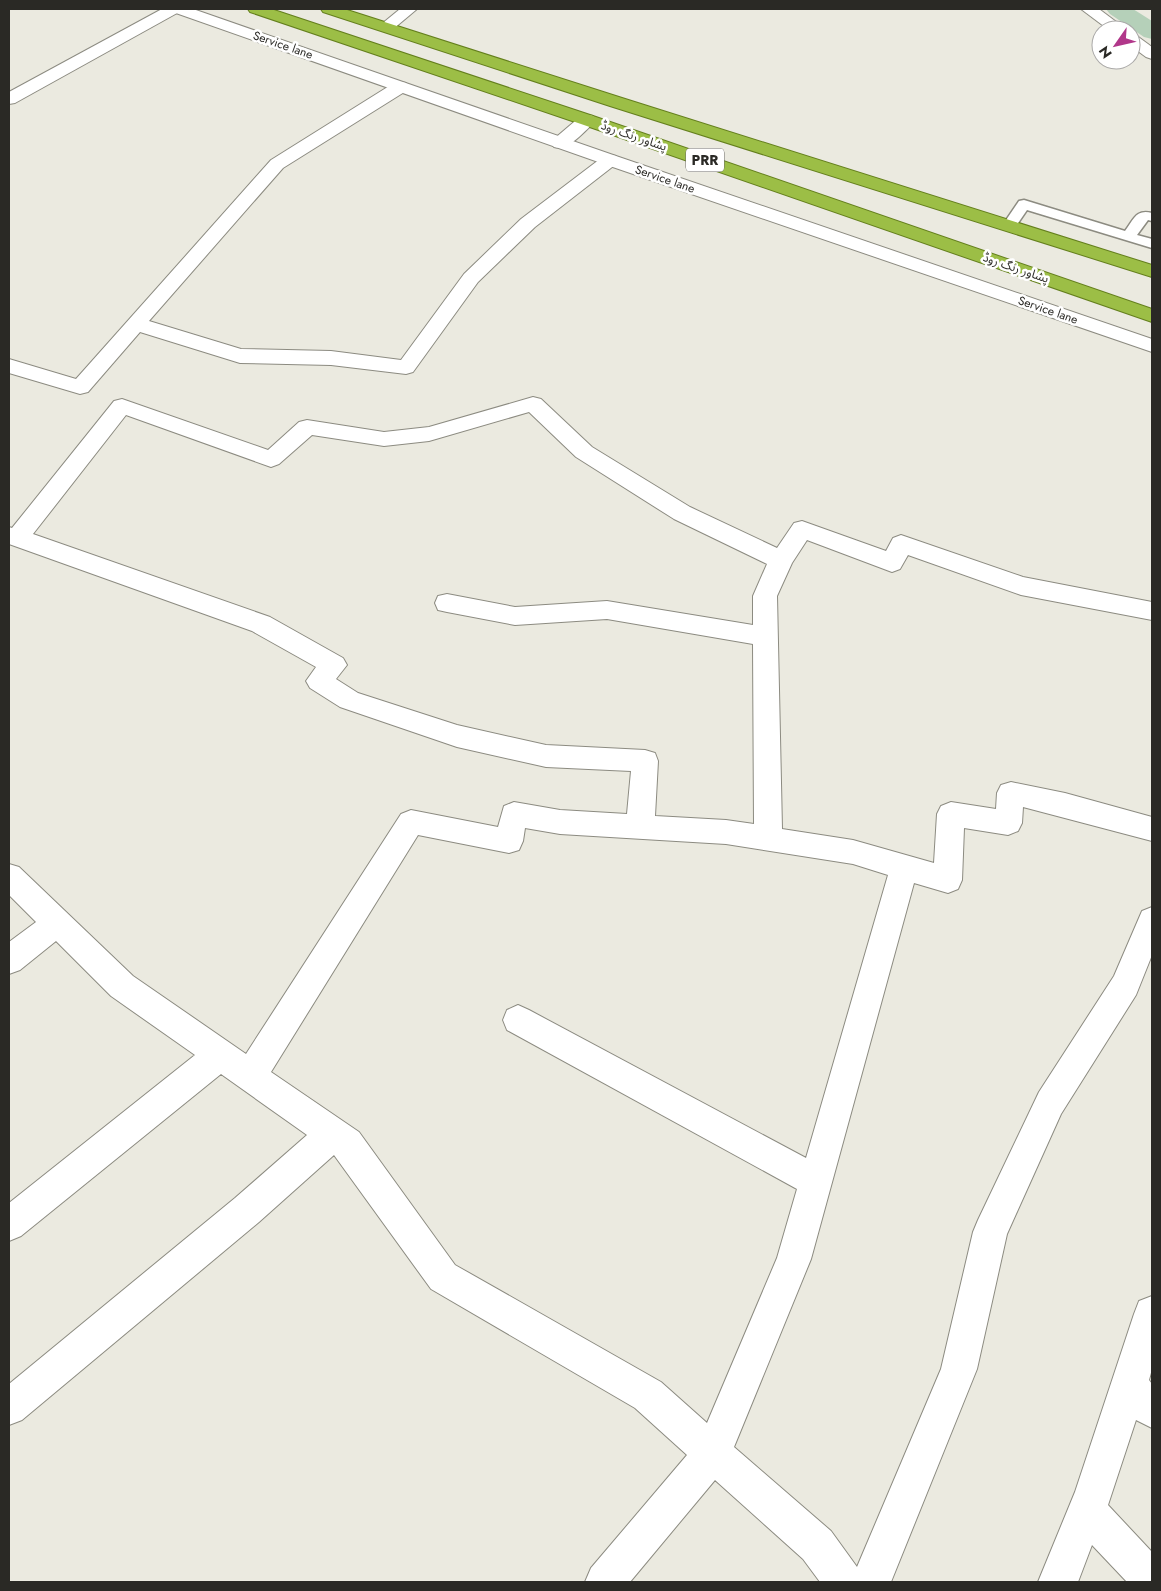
<svg xmlns="http://www.w3.org/2000/svg" width="1161" height="1591" font-family="Jost,'Noto Sans Arabic',sans-serif">
<style>
.lines{fill:none;stroke-linecap:round;stroke-linejoin:round}
.canal{fill:#b5d0b9;fill-rule:evenodd}
.service-casing{stroke:#8c8b81;stroke-width:3}
.minor-casing{stroke:#8c8b81;stroke-width:2}
.tertiary-casing{stroke:#8c8b81;stroke-width:2}
.trunk-casing{stroke:#647f1d;stroke-width:2}
.service{fill:#fff;fill-rule:evenodd}
.minor{fill:#fff;fill-rule:evenodd}
.tertiary{fill:#fff;fill-rule:evenodd}
.trunk{fill:#9cbe46;fill-rule:evenodd}
.labels{text-anchor:middle;dominant-baseline:central;stroke-width:5;stroke-linejoin:round;paint-order:stroke}
.far-street-label{font-size:12px;fill:#2a2925;stroke:#fff}
.shield{fill:#fff;stroke:#6a6966;stroke-width:1}
.shield-label{font-size:14px;font-weight:bold;fill:#2a2925}
</style>
<rect width="100%" height="100%" fill="#ebeae0"/>
<g class="lines">
<polygon class="canal" points="1106,9 1133,9 1152,21 1152,39 1144,37 1110,14"/>
<g class="service-casing">
<path id="service" d="M1024,200l101,31c9,-12 11,-22 27,-18v8l-4,-1 -11,15 15,4v9l-125,-38 -13,19h-10l-2,-3 17,-25z"/>
</g>
<g class="minor-casing">
<g id="minor">
<polygon points="162,9 181,9 179,12 15,103 9,104 9,92"/>
<polygon points="400,9 417,9 392,30 380,30 378,27"/>
<polygon points="400,82 406,83 408,87 406,91 283,168 149,321 241,349 331,351 401,360 464,274 521,219 604,156 610,155 616,156 619,160 616,164 535,227 478,282 413,372 406,374 331,365 240,363 140,332 88,392 80,394 9,373 9,359 76,379 271,160 394,83"/>
<path d="M587,115l6,1 3,4 -3,4c-11,9 -24,27 -39,23l-3,-4 3,-4 27,-23z"/>
<path d="M533,397l8,2 51,48 98,60 87,41 17,-25 8,-2 84,30 7,-13 8,-3 122,42 129,25v18l-131,-25 -113,-40 -8,14 -8,3 -85,-32 -15,23 -15,33 5,233 71,11 81,23 3,-49 4,-8 10,-4 45,7 1,-16 4,-8 10,-3 54,11 87,24v24l-129,-34 -1,16 -4,8 -10,4 -44,-7 -2,52 -4,9 -10,4 -34,-10 -103,376 -77,188 97,84 26,36 84,-198 32,-137 5,-12 61,-128 75,-116 28,-65 10,-4v48l-16,40 -75,119 -54,120 -30,135 -86,213h-71l-17,-23 -88,-79 -85,102h-45l6,-14 96,-113 -52,-47 -204,-119 -97,-134 -75,67 -237,198 -13,5v-41l226,-186 72,-63 -86,-61 -200,162 -12,5v-38l186,-148 -84,-59 -55,-55 -36,29 -11,4v-32l27,-20 -27,-27v-31l10,3 114,109 113,78 155,-240 10,-4 87,17 6,-21 10,-4 46,8 67,4 4,-43 -85,-4 -89,-20 -117,-40 -30,-19 -4,-7 10,-14 -64,-36 -243,-87v-17l3,1 102,-127 8,-2 146,51 31,-28 8,-2 77,12 45,-5zM529,412l47,45 98,62 93,45 -14,32v29l-146,-24 -92,6 -68,-13 -9,2 -3,7 3,7 9,2 68,13 92,-6 146,25 1,180 -28,-4 -71,-4 3,-55 -3,-8 -10,-3 -99,-5 -89,-20 -99,-32 -22,-14 11,-14 -4,-7 -73,-41 -237,-83 93,-119 145,52 8,-3 33,-29 72,11 45,-5zM525,828l35,6 166,10 127,20 35,11 -82,283 -277,-148 -11,-5 -11,5 -4,10 4,10 290,159 -20,69 -70,165 -46,-41 -206,-117 -96,-133 -88,-60 147,-237 91,18 10,-3 4,-9z"/>
<polygon points="1152,1296 1152,1369 1149,1380 1152,1384 1152,1428 1136,1420 1108,1505 1152,1552 1152,1582 1127,1582 1092,1545 1078,1582 1038,1582 1075,1492 1134,1314 1139,1301"/>
</g>
</g>
<g class="tertiary-casing">
<g id="tertiary">
<polygon points="171,9 193,9 616,156 1152,339 1152,352 604,164 173,12"/>
<polygon points="1081,9 1099,9 1127,30 1109,30"/>
<polygon points="1131,34 1137,36 1152,47 1152,59 1146,57 1131,46"/>
</g>
</g>
<g class="trunk-casing">
<g id="trunk">
<polygon points="248,9 271,9 593,116 1152,309 1152,322 581,124 250,12"/>
<polygon points="321,9 344,9 622,98 1152,265 1152,277 610,106 323,12"/>
</g>
</g>
<use href="#service" class="service"/>
<use href="#minor" class="minor"/>
<use href="#tertiary" class="tertiary"/>
<use href="#trunk" class="trunk"/>
</g>
<g class="labels">
<g class="far-street-label">
<text transform="translate(283 45) rotate(19)">Service lane</text>
<text transform="translate(634 136) rotate(19)">پشاور رنگ روڈ</text>
<text transform="translate(665 179) rotate(19)">Service lane</text>
<text transform="translate(1016 268) rotate(19)">پشاور رنگ روڈ</text>
<text transform="translate(1048 310) rotate(19)">Service lane</text>
</g>
<rect class="shield" x="686" y="148.5" width="38" height="23" rx="4"/>
<g class="shield-label">
<text x="705" y="160">PRR</text>
</g>
</g>
<rect width="1161" height="1591" fill="none" stroke="#2a2925" stroke-width="20"/>
<g transform="translate(1116 45) rotate(236)"><circle r="24" fill="#ffffff" stroke="#aaa9a8"/>
<path d="M0-4L9 19L0 12L-9 19Z" fill="#b1378a"/>
<text y="-8" font-size="14" font-weight="bold" text-anchor="middle" fill="#2a2925">N</text>
</g>
</svg>
